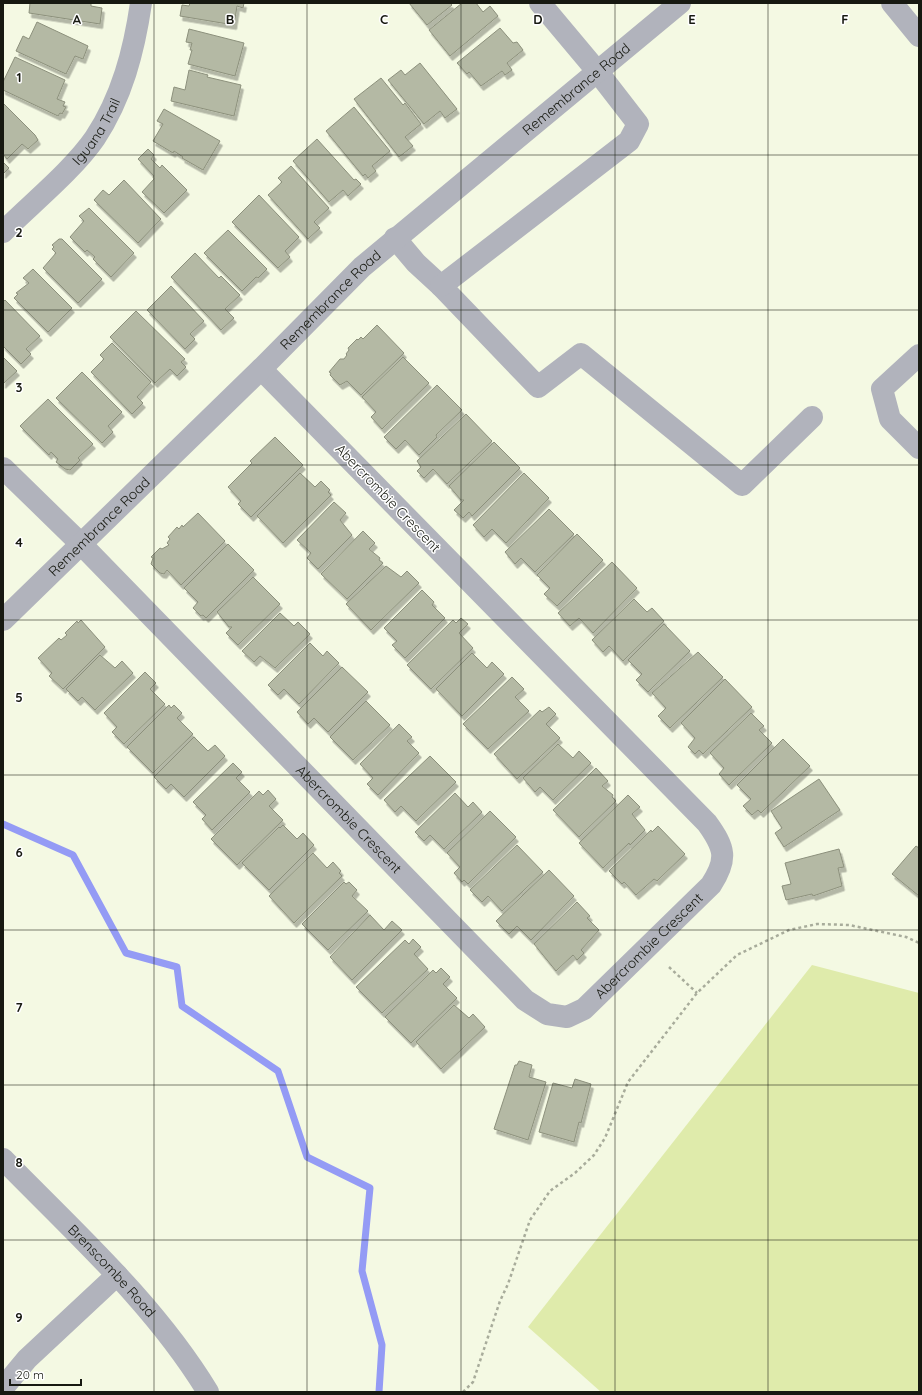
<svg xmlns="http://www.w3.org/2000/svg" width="922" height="1395" font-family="Quicksand,sans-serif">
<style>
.green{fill:#dfebab}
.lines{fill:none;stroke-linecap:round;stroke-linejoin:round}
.stream{stroke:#949bf5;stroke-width:7}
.building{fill:#b4b9a4;stroke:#8c907c;filter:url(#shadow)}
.path{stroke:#a8ac9b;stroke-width:2.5;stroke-dasharray:3 3;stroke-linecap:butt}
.minor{stroke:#b1b3bc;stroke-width:22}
.grid{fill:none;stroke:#171911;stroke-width:1;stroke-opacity:0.55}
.labels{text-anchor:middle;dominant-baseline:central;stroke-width:3;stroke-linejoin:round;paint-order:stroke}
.street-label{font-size:14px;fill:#171911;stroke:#fff}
.grid-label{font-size:13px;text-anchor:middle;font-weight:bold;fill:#171911;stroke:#fff;stroke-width:3;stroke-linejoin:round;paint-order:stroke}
</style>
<defs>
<filter id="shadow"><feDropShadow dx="2.5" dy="4.5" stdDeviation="0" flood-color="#0004"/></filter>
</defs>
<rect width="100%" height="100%" fill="#f4f9e3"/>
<polygon class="green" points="812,965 919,993 919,1392 601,1392 528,1327"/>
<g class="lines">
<polyline class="stream" points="3,824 73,855 126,953 177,967 182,1006 278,1071 307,1157 370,1188 362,1271 382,1345 379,1392"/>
</g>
<g class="building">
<polygon points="30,3 91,3 91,6 102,8 100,24 29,13"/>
<polygon points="190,3 244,3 243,8 237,6 234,25 180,16 182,5 189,6"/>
<polygon points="409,3 450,3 452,5 427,25"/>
<polygon points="462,3 476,3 483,12 490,6 498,16 450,56 429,30"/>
<polygon points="37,22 88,46 83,59 75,56 66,74 16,51 23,36 29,39"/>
<polygon points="500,28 513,43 517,42 523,50 507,63 512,70 505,75 502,71 481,86 469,72 467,74 457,63"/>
<polygon points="189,29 244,43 235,76 188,64 192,50 190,50 192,43 186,42"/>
<polygon points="15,57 65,80 57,99 65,102 63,106 66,107 62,114 60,113 58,116 3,90 3,82"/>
<polygon points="420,63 457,109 445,118 440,111 424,124 388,80 401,70 405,75"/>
<polygon points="189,70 208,75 207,77 241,85 234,116 171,101 174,87 185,90"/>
<polygon points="381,78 403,105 405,103 421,124 405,137 413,146 399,157 354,99"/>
<polygon points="3,103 35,135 38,140 28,149 22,144 7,159 3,154"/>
<polygon points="354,107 390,151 372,166 376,171 368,178 365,174 363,176 326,131"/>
<polygon points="164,109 220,141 203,170 182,158 183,157 174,151 173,153 153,141 163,124 157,121"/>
<polygon points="317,139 354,180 356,179 361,184 348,196 343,190 329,202 293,161"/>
<polygon points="148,149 154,155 151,159 160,168 162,165 187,190 164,213 142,192 154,179 153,177 154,176 138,159"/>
<polygon points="3,162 9,168 3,174"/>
<polygon points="291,166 329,208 314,222 320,228 308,239 268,195 282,182 278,178"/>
<polygon points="124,180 161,219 138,243 94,200 103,190 109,195"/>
<polygon points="259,195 299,237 285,251 290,257 278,268 232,222"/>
<polygon points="89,208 134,253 111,277 93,259 95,257 87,250 85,252 70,237 84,221 79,216"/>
<polygon points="228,230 267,269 258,278 256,277 242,291 204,253"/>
<polygon points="59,239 62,239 102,279 78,303 43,268 56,253 52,249 54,247 52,245"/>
<polygon points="195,253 219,278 221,276 240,295 225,309 234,318 221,330 171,277"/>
<polygon points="33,269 72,308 48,332 14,298 18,294 16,293 29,283 23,278"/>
<polygon points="171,286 204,321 190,334 195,339 185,349 147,310"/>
<polygon points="5,300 40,336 26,349 31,354 21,364 3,346 3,302"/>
<polygon points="136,311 185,359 181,362 186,367 177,376 170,369 155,383 110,337"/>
<polygon points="377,325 404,353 361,395 347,381 340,385 330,375 331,373 329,372 340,359 344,359 347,355 346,354 349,350 348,348 357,339 358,340 361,337 363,339"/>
<polygon points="112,343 151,382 137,397 143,403 132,414 91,372 104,359 100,355"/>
<polygon points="3,357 17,371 3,384"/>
<polygon points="403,357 429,383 382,429 371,417 376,412 362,397"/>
<polygon points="82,372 122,412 108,426 113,432 102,443 56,398"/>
<polygon points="437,385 462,410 436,435 437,437 419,455 405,440 396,449 384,437"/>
<polygon points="48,399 93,444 78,458 80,460 70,470 65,469 56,462 58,459 51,452 49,455 20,426"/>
<polygon points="466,414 492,441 447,484 433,469 424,478 417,471 421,467 417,461"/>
<polygon points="275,437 303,465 251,517 238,504 241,501 228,487 252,463 250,461"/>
<polygon points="494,442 520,468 472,516 469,512 463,518 454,510 464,500 461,500 449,486"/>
<polygon points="300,473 315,487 321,481 330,490 328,492 331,495 283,543 257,516"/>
<polygon points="524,473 549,498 506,543 492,529 484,537 473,525"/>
<polygon points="334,502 346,513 340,520 352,535 318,569 307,558 311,553 297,540"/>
<polygon points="549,509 574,534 535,572 521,558 515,564 505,552"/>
<polygon points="198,513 225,541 181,585 167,570 164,574 160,573 151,564 153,558 151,557 160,548 162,549 169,545 167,543 170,539 168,537 177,527 179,529 182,525 183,527"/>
<polygon points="363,531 375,543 369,549 380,558 379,560 383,563 347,599 321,574"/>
<polygon points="577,534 603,560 557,606 544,594 550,588 537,575"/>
<polygon points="228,544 254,570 206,618 203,615 201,616 193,608 198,602 184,588"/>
<polygon points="612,562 637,588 593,633 579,618 570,626 558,613"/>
<polygon points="386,566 401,577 407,571 419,583 371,630 346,604"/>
<polygon points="253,577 280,604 238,645 226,633 232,627 229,627 217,612"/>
<polygon points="422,590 434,602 432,605 445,618 405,658 392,645 397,641 384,628"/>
<polygon points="634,599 647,612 652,608 664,621 623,661 609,646 603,652 592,640"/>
<polygon points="280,613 294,626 298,622 310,634 275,668 260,656 254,662 242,651"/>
<polygon points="461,618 468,624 459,633 473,648 431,689 407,665 453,620 456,623"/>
<polygon points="81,620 105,647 63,689 49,676 52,673 38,658 59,638 61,640 67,635 65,633 77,621 78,623"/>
<polygon points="664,624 690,651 648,692 636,680 642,674 628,660"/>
<polygon points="310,643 323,656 327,651 339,663 299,704 284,689 278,695 268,685"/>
<polygon points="698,652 723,677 670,728 658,716 666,708 652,693"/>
<polygon points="472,653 487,668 492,662 504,674 462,716 436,689"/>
<polygon points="100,655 115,668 122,661 133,673 95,710 82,697 78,701 66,689"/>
<polygon points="342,667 368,692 328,732 314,718 308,724 297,712"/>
<polygon points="145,672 156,683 150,689 165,704 124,744 112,732 117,727 104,713"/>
<polygon points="512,677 524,689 515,697 529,711 488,749 463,724"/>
<polygon points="725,679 752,707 703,754 699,750 695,754 688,747 695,738 681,723"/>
<polygon points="366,701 390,725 353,760 330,737"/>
<polygon points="169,705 171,708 174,705 182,713 177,718 193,734 153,773 127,747"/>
<polygon points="549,707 556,714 546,724 560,738 517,779 494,754 540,710 542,712"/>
<polygon points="751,713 764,726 759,730 772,743 729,785 719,774 724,768 710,753"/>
<polygon points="399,724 412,737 407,741 419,753 378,795 367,784 373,778 360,764"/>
<polygon points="194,737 208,751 215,745 225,756 184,797 171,784 166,789 154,777"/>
<polygon points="783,739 810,766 761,813 758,810 752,815 743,806 751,799 737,785"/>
<polygon points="558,744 573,758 579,751 591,763 553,800 540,787 535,792 523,778"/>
<polygon points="430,756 456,782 416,821 401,806 395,812 384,800"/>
<polygon points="233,763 242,772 236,778 250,792 212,830 202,819 206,815 193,802"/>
<polygon points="596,768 608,781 602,786 613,795 612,797 616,801 579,837 553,810"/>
<polygon points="819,779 840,810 784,847 775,833 782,828 771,811"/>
<polygon points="268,790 276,799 269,806 283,820 237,865 211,839 259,791 263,795"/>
<polygon points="455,793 468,807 473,802 482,812 444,849 430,835 424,841 415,832"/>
<polygon points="628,795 640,807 632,814 645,830 630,845 629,843 603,868 579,843"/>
<polygon points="490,811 516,837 468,884 464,880 462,882 454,873 460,867 447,853"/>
<polygon points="283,825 297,839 303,833 314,845 269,890 242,863 279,827 280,828"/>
<polygon points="658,826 685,854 657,881 654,879 636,895 624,882 622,884 609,871 651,830 652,832"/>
<polygon points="517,845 543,872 502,911 488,896 482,902 470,890"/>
<polygon points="916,846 919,848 919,896 892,874"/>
<polygon points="839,849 844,867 838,868 842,886 813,896 812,894 786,900 782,886 791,884 785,863"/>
<polygon points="313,853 327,868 333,862 341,871 339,873 342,876 294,923 269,896"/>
<polygon points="549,870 574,896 531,940 517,926 509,934 496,921"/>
<polygon points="344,882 346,884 349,882 357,890 352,896 368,911 328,950 302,924"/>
<polygon points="577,902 590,916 587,918 599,930 581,950 584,953 577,960 573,955 556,971 534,944"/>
<polygon points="370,915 384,930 392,921 402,930 352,980 330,957"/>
<polygon points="413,939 421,947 414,954 428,969 382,1013 356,987 405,940 409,944"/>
<polygon points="441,968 450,977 443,984 457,998 411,1043 385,1017 433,970 436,973"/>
<polygon points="454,1005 469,1018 473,1014 485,1027 441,1069 416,1042"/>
<polygon points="519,1061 532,1065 529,1077 546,1082 528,1140 494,1129 515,1065 517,1065"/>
<polygon points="575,1079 591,1084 581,1123 579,1122 574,1142 539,1132 553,1083 572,1088"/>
</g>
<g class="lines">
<g class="path">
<polyline points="669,967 697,993"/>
<polyline points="463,1392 473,1382 500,1301 508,1284 530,1220 550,1191 575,1173 594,1155 605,1138 628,1082 697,993 737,955 789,930 817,924 849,925 906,937 919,943"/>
</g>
<g class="minor">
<polyline points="892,3 919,36"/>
<path id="s1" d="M3,232c28,-28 70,-62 92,-94 27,-41 39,-87 46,-135"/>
<polyline points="395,238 416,263 441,286 538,387 581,354 742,485 812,417"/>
<polyline points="441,286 629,141 638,124 597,71 540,3"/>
<polyline points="919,355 882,389 890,419 919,448"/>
<path id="s2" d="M3,468l77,75 445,457 22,14 20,3 17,-8 127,-124c17,-26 14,-37 -4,-62l-446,-454"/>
<path id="s3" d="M3,620l258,-251 101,-102 318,-264"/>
<path id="s4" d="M3,1159c72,74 151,144 205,233"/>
<polyline points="3,1388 27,1359 117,1275"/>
</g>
</g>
<path class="grid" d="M154,3v1389M307,3v1389M461,3v1389M615,3v1389M768,3v1389M3,155h916M3,310h916M3,465h916M3,620h916M3,775h916M3,930h916M3,1085h916M3,1240h916"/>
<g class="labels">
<g class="street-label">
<text stroke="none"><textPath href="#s3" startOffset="782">Remembrance Road</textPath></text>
<text stroke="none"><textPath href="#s1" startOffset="138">Iguana Trail</textPath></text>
<text stroke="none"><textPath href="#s3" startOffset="458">Remembrance Road</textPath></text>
<text transform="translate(388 498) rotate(46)">Abercrombie Crescent</text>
<text stroke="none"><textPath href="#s3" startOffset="134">Remembrance Road</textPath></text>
<text stroke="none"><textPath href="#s2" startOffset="493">Abercrombie Crescent</textPath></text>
<text stroke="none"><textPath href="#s2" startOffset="901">Abercrombie Crescent</textPath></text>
<text stroke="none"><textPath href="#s4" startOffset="156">Brenscombe Road</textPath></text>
</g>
</g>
<g class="grid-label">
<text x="77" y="24">A</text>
<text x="230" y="24">B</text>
<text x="384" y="24">C</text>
<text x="538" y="24">D</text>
<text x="692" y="24">E</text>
<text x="845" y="24">F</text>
<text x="19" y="82">1</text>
<text x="19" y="237">2</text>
<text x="19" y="392">3</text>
<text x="19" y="547">4</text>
<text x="19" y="702">5</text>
<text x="19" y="857">6</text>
<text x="19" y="1012">7</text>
<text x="19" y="1167">8</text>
<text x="19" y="1322">9</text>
</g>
<rect width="922" height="1395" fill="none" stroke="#171911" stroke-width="8"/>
<path d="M10 1379v6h71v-6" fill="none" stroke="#171911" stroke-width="2"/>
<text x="16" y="1379" font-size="12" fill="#171911" stroke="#ffffff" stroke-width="3" paint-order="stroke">20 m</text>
</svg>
